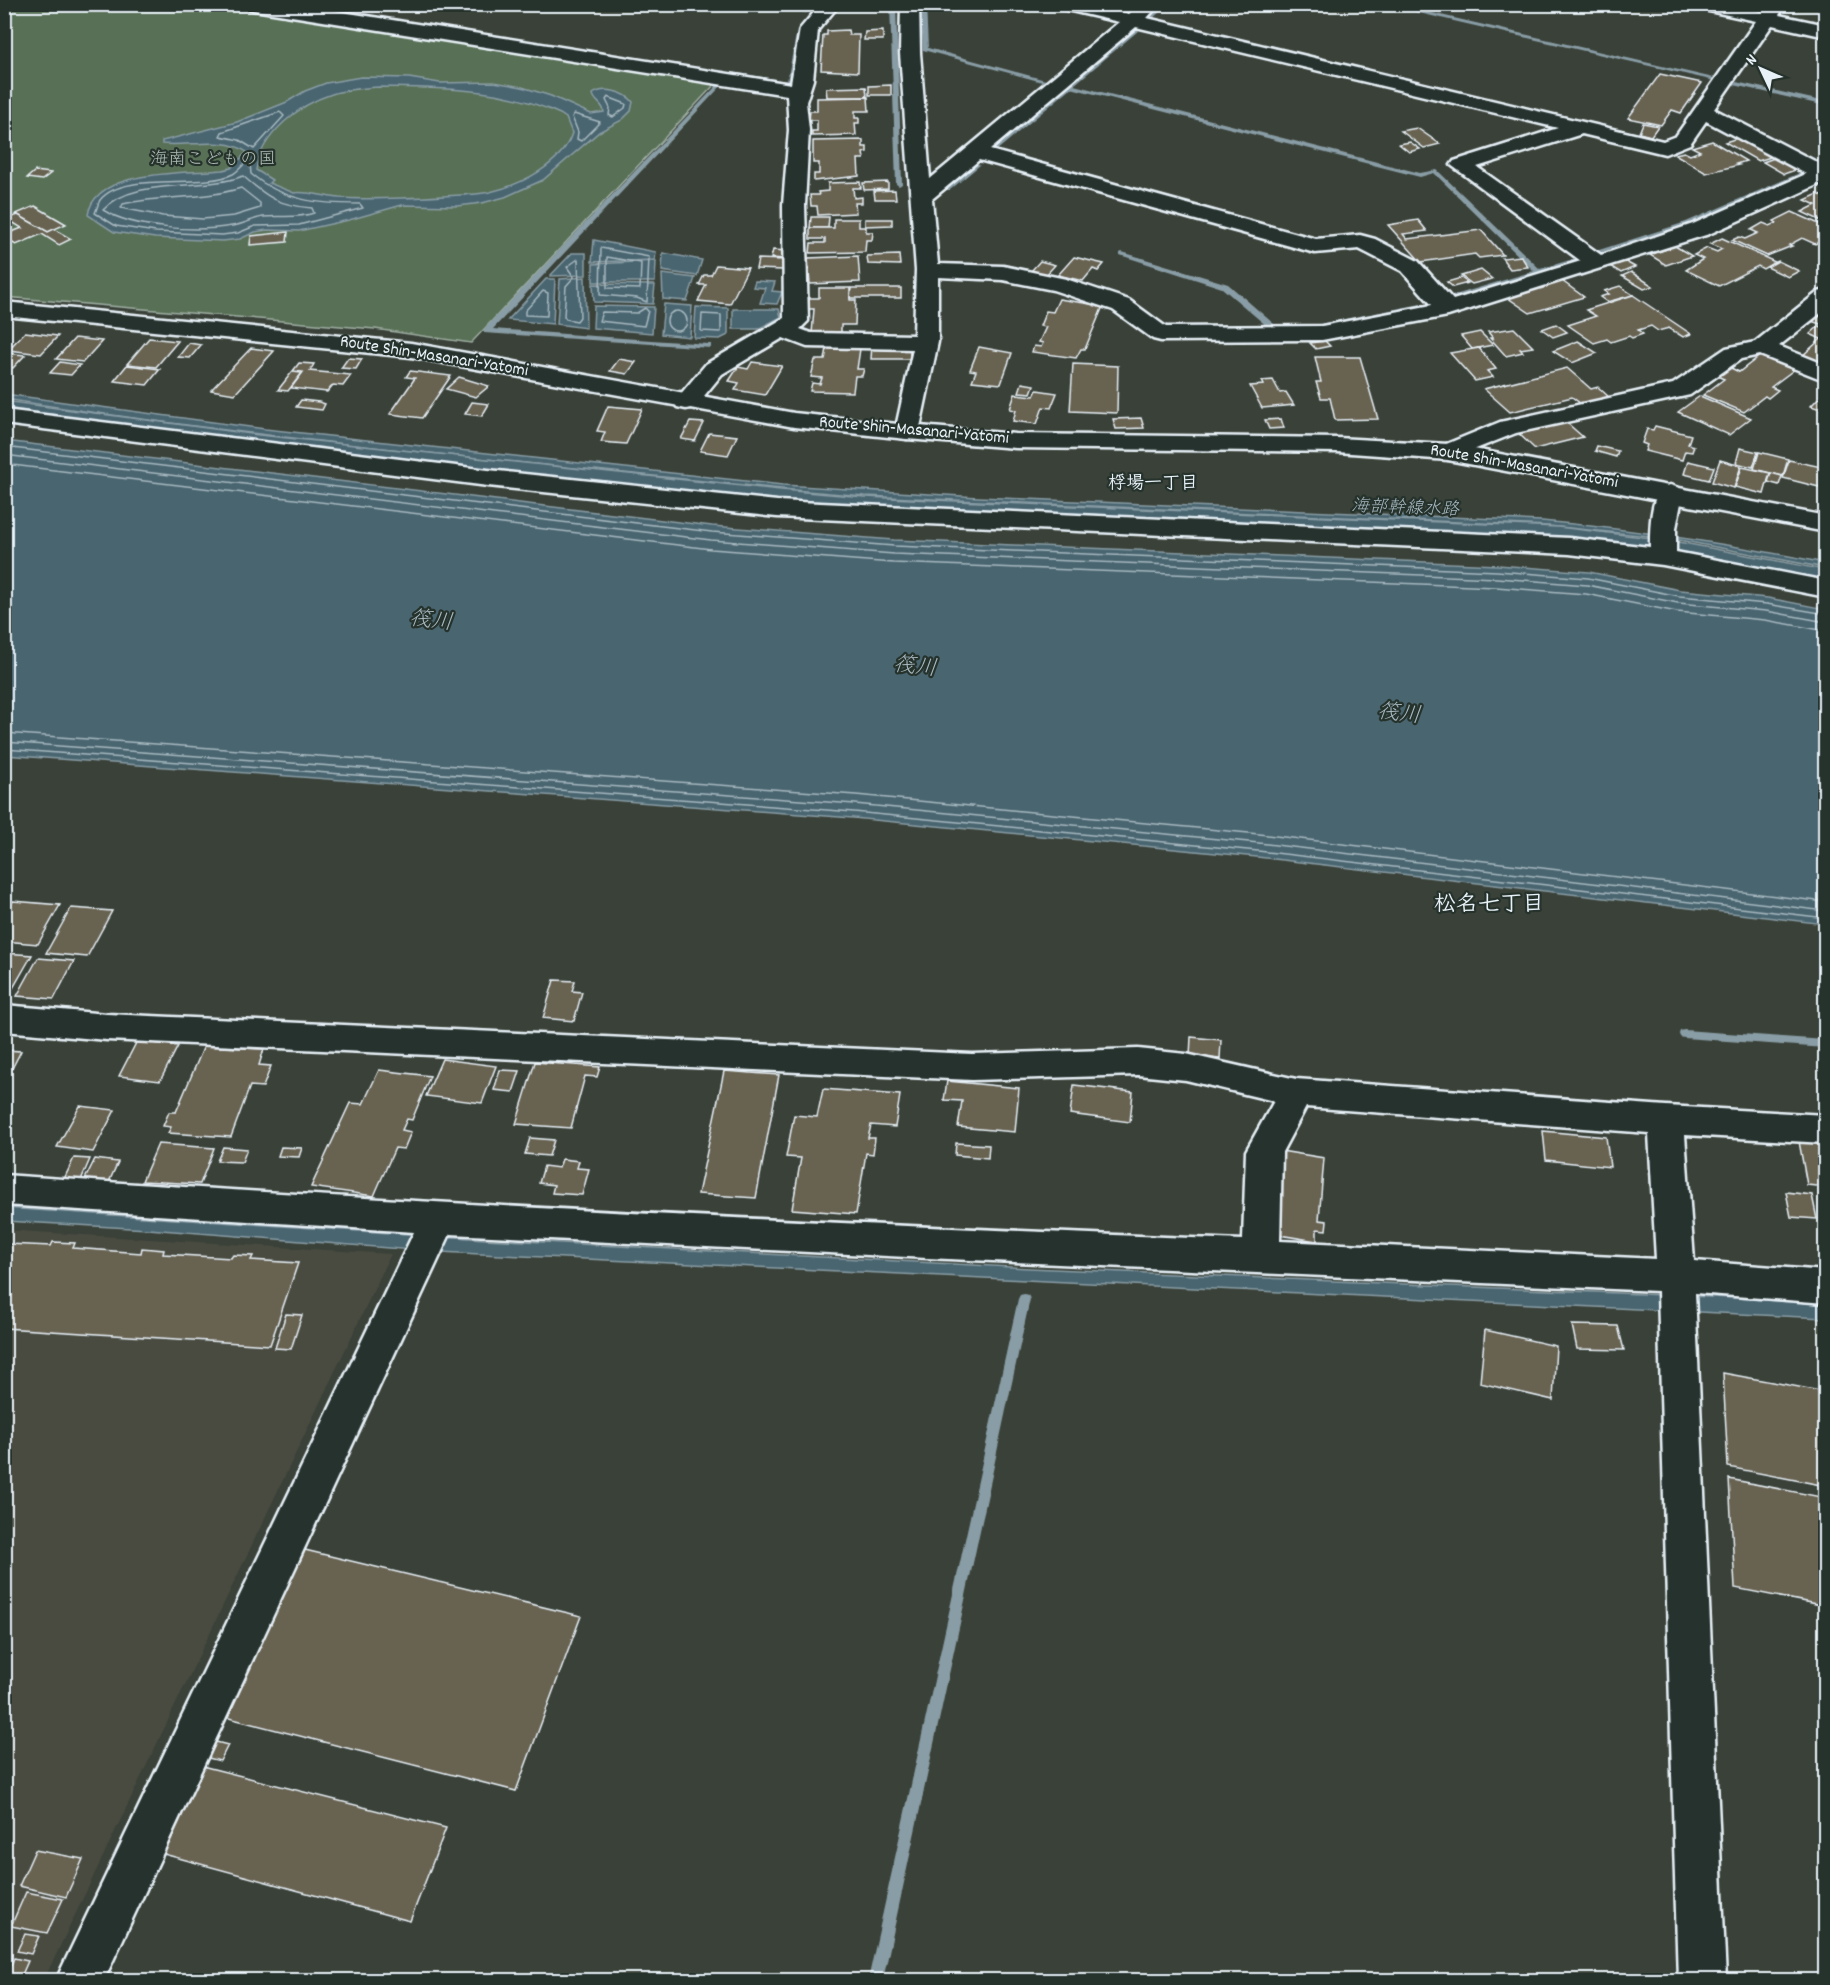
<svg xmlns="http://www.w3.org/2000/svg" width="1830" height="1985" font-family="Dekko,'Klee One',sans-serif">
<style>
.built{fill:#484b40}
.green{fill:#597055;stroke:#a0b0a6;stroke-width:1.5}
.water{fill:#49656f;stroke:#899da6;stroke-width:1.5;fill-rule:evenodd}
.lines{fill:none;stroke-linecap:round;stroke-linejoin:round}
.shore{stroke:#a8b9c1;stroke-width:1.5}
.stream{fill:#899da6;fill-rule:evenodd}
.building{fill:#686251;stroke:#e8f1f8;stroke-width:1.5}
.minor-casing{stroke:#e8f1f8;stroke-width:5}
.major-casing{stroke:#e8f1f8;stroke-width:5}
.minor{fill:#26332d;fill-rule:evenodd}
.major{fill:#26332d;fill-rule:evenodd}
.labels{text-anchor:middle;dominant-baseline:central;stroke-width:4.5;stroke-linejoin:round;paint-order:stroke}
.far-park-label{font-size:18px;fill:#afbdb7;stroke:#26332d}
.far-street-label{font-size:18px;fill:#e8f1f8;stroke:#26332d}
.far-neighbourhood-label{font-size:18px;font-weight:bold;fill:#e8f1f8;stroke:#26332d}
.far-water-label{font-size:18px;font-style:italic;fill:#a8b9c1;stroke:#26332d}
.water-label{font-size:22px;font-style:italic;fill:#a8b9c1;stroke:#26332d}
.neighbourhood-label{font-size:22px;font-weight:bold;fill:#e8f1f8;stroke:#26332d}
</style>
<rect width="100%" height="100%" fill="#3a4138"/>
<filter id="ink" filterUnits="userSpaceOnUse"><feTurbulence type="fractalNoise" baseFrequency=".0167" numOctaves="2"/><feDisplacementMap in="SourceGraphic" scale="12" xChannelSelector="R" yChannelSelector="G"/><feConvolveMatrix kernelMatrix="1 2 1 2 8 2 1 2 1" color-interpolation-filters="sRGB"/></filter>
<g filter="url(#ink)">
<polygon class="built" points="4,1230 391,1254 44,1980 5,1980"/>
<polygon class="green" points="4,5 227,5 717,82 471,343 375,329 5,297"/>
<g class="water">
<path d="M361,77l48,1 31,5 54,-1 28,5 29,9 40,18 13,-2c-1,-9 -10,-10 -11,-18 11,-8 32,-2 40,8l-2,9 -9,9 -23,12 -56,48 -38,17 -23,6 -24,3 -56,-1 -53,15 -50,11 -32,-1 -12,2 -15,7 -17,2 -68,-3 -41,-6 -26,-17c7,-47 98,-41 135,-45l8,-2 16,-16c-23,-16 -58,-5 -85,-8v-3l75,-19 50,-20 18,-11 21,-8zM379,87c62,1 124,0 181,27l6,4 6,15c-10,32 -52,52 -82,59 -15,3 -31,3 -46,4 -35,2 -70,4 -105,2 -11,-1 -37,-8 -45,-5l-25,-10 3,-3 -16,-10c5,-36 44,-66 76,-76 15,-5 31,-6 47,-7z"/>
<polygon points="594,240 656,252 655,260 592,262"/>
<polygon points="572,253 586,253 586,275 550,276"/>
<polygon points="663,253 702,260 697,276 662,271"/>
<polygon points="656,261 655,282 593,282 593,264"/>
<polygon points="662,274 695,278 687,301 663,299"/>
<polygon points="585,277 586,328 557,324 560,279"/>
<polygon points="546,279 555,279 553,324 508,320"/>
<polygon points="755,281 775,282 772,291 782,292 777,304 760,303 765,288 753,287"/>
<polygon points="593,284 655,285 653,304 594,302"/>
<polygon points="664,304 692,306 690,337 661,334"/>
<polygon points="594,306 654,307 652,333 593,328"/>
<polygon points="696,307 728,308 728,335 720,339 694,338"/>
<polygon points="733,309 779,309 781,317 758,329 733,329"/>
<path d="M4,394l261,35 518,56 195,12 564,24c98,9 187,23 283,42v5l-156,-30 -120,-12 -684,-30 -83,-7c-260,-27 -520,-49 -777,-90z"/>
<polygon points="4,401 259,435 781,490 865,497 1558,527 1668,540 1825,570 1825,581 1667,549 1537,536 775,501 248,442 5,408"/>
<polygon points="5,441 712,526 894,540 1498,565 1589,572 1680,590 1768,598 1825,609 1825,924 1257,857 853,818 5,755"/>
<polygon points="4,1208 485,1239 1029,1268 1735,1298 1825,1304 1825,1318 439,1252 148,1229 5,1221"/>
</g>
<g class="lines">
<g class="shore">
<polygon points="608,97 626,104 625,108 613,117 609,115 610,108 606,100"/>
<polygon points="280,112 284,116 254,149 239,140 220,136 222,132"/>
<polygon points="574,114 600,122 581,141 577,139 578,132 572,117"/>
<path d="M247,161l3,2 1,11c32,27 68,30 109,30l3,4 -64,17 -44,1 -17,7 -16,2 -66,-3 -40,-6 -21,-13c2,-4 3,-10 5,-13 23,-30 102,-10 133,-26 5,-3 10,-9 14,-13z"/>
<path d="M243,176c25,22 35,29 69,32l2,5c-17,6 -34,2 -51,4 -11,2 -21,8 -31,9 -36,6 -98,3 -129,-16 31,-34 98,-18 140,-34z"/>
<path d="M241,188l19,15v5l-26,8 -31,3 -40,-3 -42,-8 2,-4c39,-9 79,-4 118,-16z"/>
<polygon points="601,248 649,257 647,302 637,298 600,295"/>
<polygon points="607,257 641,263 640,289 607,288"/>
<polygon points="578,259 580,317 577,321 566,319 564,316 566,286 574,277 567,267"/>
<polygon points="543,291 548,293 547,316 525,315 525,311"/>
<polygon points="645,308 648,311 644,326 599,321 602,312 637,313"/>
<circle cx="677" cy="321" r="10"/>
<polygon points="702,314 721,315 721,332 701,331"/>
<polyline points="4,447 712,532 894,546 1497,571 1588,578 1679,596 1767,604 1826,614"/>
<polyline points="4,455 711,540 894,554 1497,578 1587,585 1678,603 1766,611 1826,622"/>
<polyline points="4,464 711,549 893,563 1496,587 1586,594 1677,612 1765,620 1826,631"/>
<polyline points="4,733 856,795 1259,834 1826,902"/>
<polyline points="4,742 855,804 1259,843 1826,911"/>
<polyline points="4,749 854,812 1258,851 1826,918"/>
</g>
<g class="stream">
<polygon points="759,4 776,4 809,11 806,13"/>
<polygon points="890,4 896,4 902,184 899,186 896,184"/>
<polygon points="920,4 926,4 928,48 1049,81 1046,83 923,50"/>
<polygon points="1162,4 1169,4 1153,18 1149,18 1149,16"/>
<polygon points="1380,4 1393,4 1718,79 1715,81"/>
<polygon points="809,17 812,19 803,30 792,84 731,75 730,74 733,72 787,81 797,30"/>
<polygon points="1136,28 1139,30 1138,31 1074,85 1420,173 1437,170 1540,269 1580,257 1584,259 1451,302 1445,302 1445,298 1534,271 1434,173 1420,177 1071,88 996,151 992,151 992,149"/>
<polygon points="721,81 723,82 723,84 493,329 708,344 711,344 711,348 484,333 484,329"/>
<polygon points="1736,82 1826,102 1826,106 1734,85 1734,83"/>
<polygon points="1826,156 1826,161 1819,165 1815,165 1815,163"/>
<polygon points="975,164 980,165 950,190 946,190 946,188"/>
<polygon points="1802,172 1807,173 1690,224 1602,252 1596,251 1686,222"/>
<polygon points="1122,252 1228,284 1274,324 1285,324 1289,326 1285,328 1269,328 1222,288 1120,255 1120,253"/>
<polygon points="1421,304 1424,304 1424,308 1319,328 1307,328 1303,326 1307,324 1319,324"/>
<polygon points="1684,1030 1826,1040 1826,1048 1684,1038 1680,1037 1679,1034 1680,1031"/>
<polygon points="1024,1294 1028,1295 1030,1299 883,1980 868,1980 1018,1299 1020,1295"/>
</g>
</g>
<g class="building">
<polygon points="848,30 849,35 859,35 858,72 821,70 823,35 827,35 827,31"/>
<polygon points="883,31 883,40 864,40 865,32"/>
<polygon points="1660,74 1702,83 1681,113 1672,110 1661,125 1628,118"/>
<polygon points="891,85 891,95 869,95 869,86"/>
<polygon points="866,87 867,97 827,97 826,88"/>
<polygon points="868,97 869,111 855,111 855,118 859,118 859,123 855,123 856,135 812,136 812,131 817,131 817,120 809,120 810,111 817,111 817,98"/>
<polygon points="1643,123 1658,126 1651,136 1639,133"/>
<polygon points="1417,128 1440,144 1424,148 1401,131"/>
<polygon points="1741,137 1774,156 1758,161 1725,142"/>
<polygon points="863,140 863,147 867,147 867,152 863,153 864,159 858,159 859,176 814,181 814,174 819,174 819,163 813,163 813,141"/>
<polygon points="1712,141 1746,161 1736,164 1739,165 1706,173 1675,154 1684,152 1690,155 1700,151 1692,147"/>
<polygon points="1410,142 1420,149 1409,152 1399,144"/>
<polygon points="1777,157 1798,169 1784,174 1763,162"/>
<polygon points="35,171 51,173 42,180 27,178"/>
<polygon points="860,182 861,188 853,188 854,198 862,197 862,203 855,203 856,213 818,215 817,206 811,206 810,195 819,195 818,192 828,191 828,183"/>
<polygon points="888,182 888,189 864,190 863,183"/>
<polygon points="895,190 896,199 875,199 874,191"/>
<polygon points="1818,194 1826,198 1826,223 1802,212 1816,205 1805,200"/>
<polygon points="35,206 66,224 48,232 16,214"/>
<polygon points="1792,212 1826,227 1826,239 1815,244 1802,238 1789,245 1792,246 1767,256 1732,240 1739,237 1745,239 1758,233 1751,230 1763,223 1770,226 1777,223 1774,221"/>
<polygon points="18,215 48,232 54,229 71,239 59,245 42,234 16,245 4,238 4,235 22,228 7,219"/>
<polygon points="811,217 829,217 828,228 810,228"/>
<polygon points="834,219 859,219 859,227 866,227 866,232 873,232 872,240 866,240 865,252 810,253 811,243 825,243 825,239 810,239 810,228 834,228"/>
<polygon points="865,219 892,219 892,225 865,226"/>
<polygon points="1418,220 1427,231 1403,234 1407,239 1481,230 1503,255 1479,258 1475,254 1421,262 1388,225"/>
<polygon points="288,232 287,242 250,245 251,236"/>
<polygon points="1722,238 1775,262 1763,269 1758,266 1719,286 1686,270 1703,259 1694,255 1707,248 1717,252 1722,249 1710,244"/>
<polygon points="1675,246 1692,256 1666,265 1650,255"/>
<polygon points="773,250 786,251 784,259 771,258"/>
<polygon points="899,255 900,265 868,264 867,256"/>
<polygon points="858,256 860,282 810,284 808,258"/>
<polygon points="1521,256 1528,267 1510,269 1502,258"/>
<polygon points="1074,257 1104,264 1098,271 1093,269 1083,281 1058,275"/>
<polygon points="758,259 785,260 783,270 756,269"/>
<polygon points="1622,260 1635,267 1621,273 1608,265"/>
<polygon points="1040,261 1055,265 1046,275 1031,271"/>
<polygon points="1778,261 1799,271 1788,277 1767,267"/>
<polygon points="716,265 748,268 730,304 698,301 706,285 699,285 704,275 711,275"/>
<polygon points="1481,270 1492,279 1472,284 1461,276"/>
<polygon points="1631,272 1653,286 1644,289 1622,276"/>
<polygon points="1461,278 1468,283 1453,287 1447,282"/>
<polygon points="1562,281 1584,297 1530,313 1508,298"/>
<polygon points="1620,286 1633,295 1607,302 1600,297 1609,294 1604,291"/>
<polygon points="819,288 850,288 850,300 856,300 855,325 841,325 841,334 812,334 814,309 808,309 809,298 819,298"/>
<polygon points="851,288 901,288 901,298 850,298"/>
<polygon points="1633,295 1691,334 1683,337 1669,328 1658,331 1651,326 1638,330 1643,334 1632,338 1629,336 1611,342 1607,339 1594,343 1568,325 1596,316 1586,310"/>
<polygon points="1059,299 1103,306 1085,349 1081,349 1076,358 1032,352 1034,346 1041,347 1043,343 1039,342 1046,327 1040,326 1046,311 1053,312"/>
<polygon points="1826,308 1826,326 1811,321"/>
<polygon points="1556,324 1567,332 1553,337 1542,329"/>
<polygon points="1819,326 1826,328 1826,363 1823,366 1802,356 1821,339 1810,334"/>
<polygon points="1514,328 1533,347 1520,349 1523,352 1506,356 1490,338 1493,338 1488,332"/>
<polygon points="25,332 58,336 41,354 8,350"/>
<polygon points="1480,332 1493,345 1472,349 1461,336"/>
<polygon points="75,338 102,341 83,362 56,359"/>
<polygon points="149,338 178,341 156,367 127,364"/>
<polygon points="1325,341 1330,346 1316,349 1310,343"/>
<polygon points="1578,341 1597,353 1572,363 1553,351"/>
<polygon points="189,343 201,345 190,358 178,357"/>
<polygon points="872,345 910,345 910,359 871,359"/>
<polygon points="979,347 1012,353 1001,384 972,381 976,371 970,370"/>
<polygon points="251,348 274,351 235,394 211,390"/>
<polygon points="827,348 860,349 857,369 864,369 862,376 855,376 853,392 810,391 812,383 820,384 822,378 811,377 815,360 825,360"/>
<polygon points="1479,348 1496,369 1487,371 1493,377 1475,381 1450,353"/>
<polygon points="6,353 25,355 13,368 4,367"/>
<polygon points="1761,355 1795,369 1771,387 1778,390 1768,398 1765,396 1744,412 1703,395 1724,379 1717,376 1729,367 1739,372"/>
<polygon points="1315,357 1360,357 1378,419 1335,420 1330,398 1321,398 1316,382 1321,382"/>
<polygon points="348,358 362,359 356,369 341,368"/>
<polygon points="619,359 636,362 627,374 610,371"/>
<polygon points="60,362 80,365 71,375 50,373"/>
<polygon points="752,362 782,366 765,395 735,390 739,383 729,381 738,367 748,369"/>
<polygon points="299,363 314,364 310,371 351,375 343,386 333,385 327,392 291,388 303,372 293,371"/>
<polygon points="1073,364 1118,366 1117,413 1070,411"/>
<polygon points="127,365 160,369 147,385 114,381"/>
<polygon points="1567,368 1591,389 1598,387 1609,397 1581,404 1572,397 1510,412 1484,389"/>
<polygon points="410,371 451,376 422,418 390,414 415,378 406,377"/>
<polygon points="292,372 302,373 288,391 278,390"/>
<polygon points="459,377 489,386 476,397 446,389"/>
<polygon points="1273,380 1280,393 1286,392 1294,405 1262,408 1250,386 1264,385 1262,381"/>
<polygon points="1022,383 1034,385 1031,393 1019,392"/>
<polygon points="1037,390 1057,393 1051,408 1043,407 1037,424 1013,421 1016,410 1010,409 1015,394 1034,396"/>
<polygon points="1824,392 1826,392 1826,411 1811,406"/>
<polygon points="1700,396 1751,418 1729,435 1678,412"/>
<polygon points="301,400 319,402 325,404 322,410 296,407"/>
<polygon points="472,402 489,404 482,416 465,414"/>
<polygon points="608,406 642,409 626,444 601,442 605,432 597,431"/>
<polygon points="1141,418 1144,428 1116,429 1113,419"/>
<polygon points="1281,419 1284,428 1269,429 1265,420"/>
<polygon points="690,422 704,423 695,441 681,439"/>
<polygon points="1566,422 1583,437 1535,449 1519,434"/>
<polygon points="1655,426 1691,435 1688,444 1694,446 1692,452 1685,451 1682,460 1645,451 1647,445 1642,443 1647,429 1653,430"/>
<polygon points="709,433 737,436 728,455 700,451"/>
<polygon points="1597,446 1618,451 1616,457 1595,451"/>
<polygon points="1740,448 1758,452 1753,467 1736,463"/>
<polygon points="1759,452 1788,459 1783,476 1754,469"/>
<polygon points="1720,460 1741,466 1734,488 1712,482"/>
<polygon points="1789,460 1826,468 1823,488 1783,478"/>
<polygon points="1688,461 1714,467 1709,480 1684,474"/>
<polygon points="1742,467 1770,473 1764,494 1735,487"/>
<polygon points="1771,473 1782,476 1779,485 1768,482"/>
<polygon points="13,901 60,905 38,944 4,941 4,916"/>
<polygon points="71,908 112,911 87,957 46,953"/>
<polygon points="4,953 32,955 9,995 4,995"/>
<polygon points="38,958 74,961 54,999 17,996"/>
<polygon points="554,980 575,981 572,991 582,992 574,1021 543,1018"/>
<polygon points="1191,1037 1221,1040 1220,1059 1190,1056"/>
<polygon points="137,1041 178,1046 160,1081 119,1076"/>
<polygon points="204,1046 264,1049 259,1065 271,1066 263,1087 250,1086 231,1137 168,1133 171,1127 163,1126 169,1112 176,1112"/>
<polygon points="4,1050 21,1051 4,1084"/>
<polygon points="442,1059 496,1066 482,1103 426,1096"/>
<polygon points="535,1062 600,1067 597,1077 585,1076 571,1128 516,1124"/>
<polygon points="379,1070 430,1076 412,1120 407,1119 402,1130 411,1132 404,1149 395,1148 374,1196 311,1187 350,1103 363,1104"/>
<polygon points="500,1070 520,1071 513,1092 494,1090"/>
<polygon points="724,1071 779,1075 756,1198 698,1194"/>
<polygon points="947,1081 1019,1088 1015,1132 958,1127 962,1101 944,1100"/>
<polygon points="1074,1085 1133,1092 1130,1122 1070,1114"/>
<polygon points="823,1089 900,1095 895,1127 871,1125 868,1138 875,1138 873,1154 866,1153 856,1214 792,1209 801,1158 786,1157 794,1115 817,1117"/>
<polygon points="80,1106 115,1110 93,1152 57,1147"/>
<polygon points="1543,1131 1606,1137 1610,1167 1546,1160"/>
<polygon points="1798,1136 1826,1139 1826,1187 1807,1185"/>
<polygon points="530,1138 554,1140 549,1156 525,1154"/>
<polygon points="956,1143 989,1145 988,1158 955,1155"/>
<polygon points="158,1144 214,1148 200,1184 142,1181"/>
<polygon points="223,1147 247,1149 242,1162 217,1161"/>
<polygon points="281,1147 302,1148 299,1157 278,1156"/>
<polygon points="1281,1151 1324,1158 1319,1220 1327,1221 1326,1230 1317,1229 1317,1241 1273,1234"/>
<polygon points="74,1158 90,1159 81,1180 64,1179"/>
<polygon points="95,1159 118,1162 109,1182 85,1179"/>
<polygon points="562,1159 579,1161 577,1168 589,1169 582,1195 552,1193 554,1185 539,1183 544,1166 559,1168"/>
<polygon points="1786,1192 1812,1195 1817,1219 1791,1217"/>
<polygon points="53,1242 75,1243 73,1248 141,1253 142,1248 164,1250 163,1254 231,1258 233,1255 253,1256 251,1260 298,1263 270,1345 4,1328 4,1250 7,1244 51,1246"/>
<polygon points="286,1314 302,1315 291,1349 275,1348"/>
<polygon points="1572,1325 1618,1326 1624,1350 1577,1349"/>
<polygon points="1485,1330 1556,1346 1553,1400 1480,1383"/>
<polygon points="1723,1373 1826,1392 1826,1486 1728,1467"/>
<polygon points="1729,1479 1826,1498 1826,1606 1735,1588"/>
<polygon points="305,1550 581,1616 516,1791 225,1717"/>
<polygon points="212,1741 228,1745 220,1761 204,1757"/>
<polygon points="202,1766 446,1828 410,1921 160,1853"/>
<polygon points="35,1850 83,1859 66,1897 19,1886"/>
<polygon points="26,1892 63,1899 47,1933 11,1926"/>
<polygon points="25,1934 39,1936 31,1954 17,1951"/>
<polygon points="14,1958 28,1961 21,1977 7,1974"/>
</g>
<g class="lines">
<g class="minor-casing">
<g id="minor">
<path d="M245,4h47l499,80 9,-55 21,-25h19l-22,26 -5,50 -7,22 3,28 -4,75 3,116 -8,8 11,4 103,2 2,-65 -16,-217 1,-49h18l1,49 10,126 189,-157 -61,-14 -2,-4h34l39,10 10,-9 11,-1 5,5 -8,9 516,123 13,-5 80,-115 -61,-13 -2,-4h37l32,8 5,-8h19l-7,11 47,10v12l-54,-12 -58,84 112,58v14l-117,53 -261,82 -126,24 -161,1 -8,-2 -40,-29 -60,-20 -50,-10 -65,-3v65l-19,90 -3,5 -9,2 -9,-2 -3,-5 18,-83 -106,-2 -24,-9 -61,36 -27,33 -9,2 -9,-2 -3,-5 32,-38 78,-46 -1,-113 6,-75 -2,-35 -533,-85 -7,-2zM1136,27l422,101 -104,33 -3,4 130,96 -128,39 -35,-39 -43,-22 -15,-4 -44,4 -326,-89zM1706,121l100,53 -113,50 -92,31 -124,-88 105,-33 83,20 25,-10zM979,160l336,93 44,-4 43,22 30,34 -110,21 -156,1 -37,-27 -63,-21 -63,-13 -65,-2 -6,-65z"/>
<polygon points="1826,290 1826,309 1779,346 1826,365 1826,381 1760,355 1741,359 1690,395 1516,433 1448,460 1439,457 1435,452 1439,447 1500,422 1673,384 1726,348 1755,342 1818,292"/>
<path d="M4,410l484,60 289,31 792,37 81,9c0,-18 0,-44 11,-59l9,-3 9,3 4,5 -7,35v24l150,29v16l-163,-32 -94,-11 -792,-37 -289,-31 -484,-62z"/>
<path d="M4,1005l103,9 865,40 166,-5 48,5 110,25 370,27 160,9v28l-141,-8 9,126 132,10v32l-131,-10 31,687h-48l-20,-689 -731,-33 -477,-24 -346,746h-48l358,-748 -410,-27v-30c413,29 826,49 1239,65l3,-89 28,-50 -88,-21 -48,-5 -166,5 -865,-40 -103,-9zM1306,1107l343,26 7,126 -376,-18 2,-89z"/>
</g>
</g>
<g class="major-casing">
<polygon id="major" points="4,302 411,343 794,413 907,425 1016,434 1337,438 1448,444 1826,516 1826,532 1448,460 1337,452 1016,448 907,439 794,427 411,357 4,316"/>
</g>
<use href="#minor" class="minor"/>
<use href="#major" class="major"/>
</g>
</g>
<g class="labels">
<g class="far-park-label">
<text x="213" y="160">海南こどもの国</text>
</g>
<g class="far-street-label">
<text transform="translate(434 357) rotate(9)">Route Shin-Masanari-Yatomi</text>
<text transform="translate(914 431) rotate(5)">Route Shin-Masanari-Yatomi</text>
<text transform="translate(1524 467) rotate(10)">Route Shin-Masanari-Yatomi</text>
</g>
<g class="far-neighbourhood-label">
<text x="1153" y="484">桴場一丁目</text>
</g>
<g class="far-water-label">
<text transform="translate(1405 509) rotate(2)">海部幹線水路</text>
</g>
<g class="water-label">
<text transform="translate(431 622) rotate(6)">筏川</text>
<text transform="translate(915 668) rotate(6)">筏川</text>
<text transform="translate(1399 715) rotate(6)">筏川</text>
</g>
<g class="neighbourhood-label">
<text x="1489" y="905">松名七丁目</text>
</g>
</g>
<rect width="1830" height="1985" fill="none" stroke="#26332d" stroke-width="24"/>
<rect x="12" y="12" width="1806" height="1961" fill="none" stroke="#e8f1f8" stroke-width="2" filter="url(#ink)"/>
<g transform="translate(1761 69) rotate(314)" stroke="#26332d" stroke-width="4.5" paint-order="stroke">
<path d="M0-4.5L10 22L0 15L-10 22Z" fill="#e8f1f8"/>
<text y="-9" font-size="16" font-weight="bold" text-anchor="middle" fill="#e8f1f8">N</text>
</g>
</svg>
